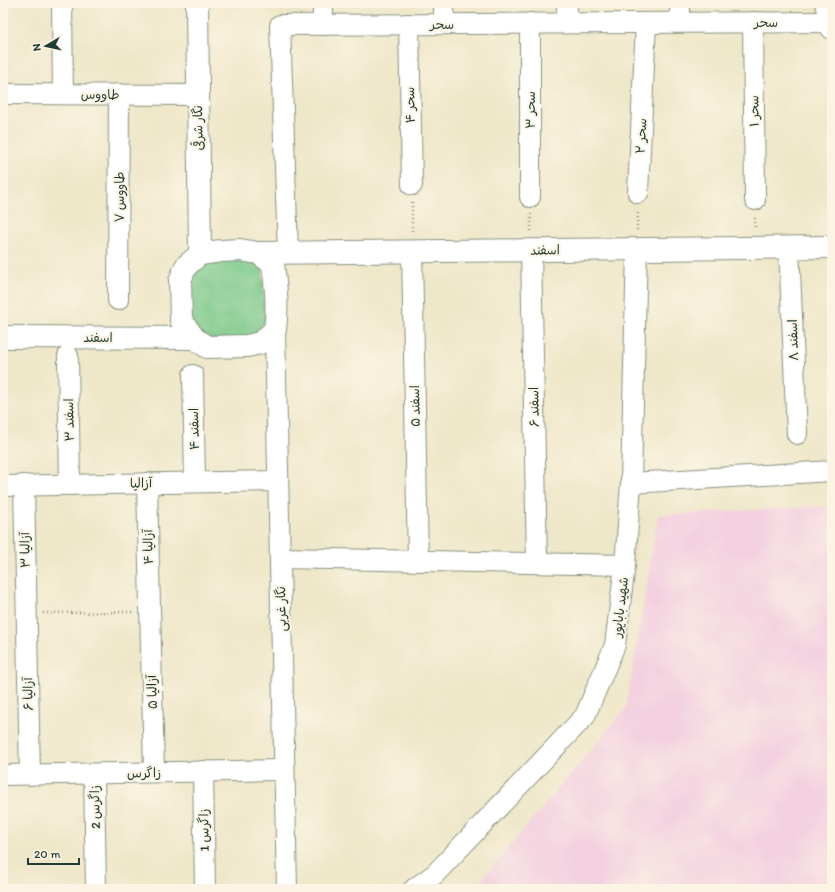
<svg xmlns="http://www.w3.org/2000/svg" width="835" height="892" font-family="Itim,'Playpen Sans Arabic',sans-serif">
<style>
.built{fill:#f3cfe0}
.green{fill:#77c788;stroke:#4b825e}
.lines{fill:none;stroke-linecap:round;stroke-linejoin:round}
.minor-casing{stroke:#87927e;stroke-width:22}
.tertiary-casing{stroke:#87927e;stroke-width:24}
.path{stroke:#87927e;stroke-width:2.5;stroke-dasharray:1 3;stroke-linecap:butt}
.minor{stroke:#fff;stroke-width:20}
.tertiary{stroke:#fff;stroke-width:22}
.labels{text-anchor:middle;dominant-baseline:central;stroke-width:4;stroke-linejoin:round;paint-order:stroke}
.street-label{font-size:13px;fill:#1f3d34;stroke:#fcf5e5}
</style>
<rect width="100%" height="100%" fill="#fcf5e5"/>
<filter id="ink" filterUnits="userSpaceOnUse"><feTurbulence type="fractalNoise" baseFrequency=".025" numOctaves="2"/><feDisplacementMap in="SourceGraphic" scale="8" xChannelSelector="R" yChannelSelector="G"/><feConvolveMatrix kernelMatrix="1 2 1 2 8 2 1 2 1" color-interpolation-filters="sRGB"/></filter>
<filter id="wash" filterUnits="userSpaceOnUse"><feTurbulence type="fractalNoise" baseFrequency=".012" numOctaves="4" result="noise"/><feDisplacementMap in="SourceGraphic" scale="16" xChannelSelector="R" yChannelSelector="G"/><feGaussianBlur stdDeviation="0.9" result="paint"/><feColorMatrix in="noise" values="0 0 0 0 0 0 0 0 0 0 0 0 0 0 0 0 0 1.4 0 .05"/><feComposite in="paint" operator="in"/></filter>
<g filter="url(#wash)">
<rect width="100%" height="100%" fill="#efe7c9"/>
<polygon class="built" points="832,506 832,889 474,889 626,708 658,515"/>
<polygon class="green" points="247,256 262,267 265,322 252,338 205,340 190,327 187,280 198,261"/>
</g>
<g filter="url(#ink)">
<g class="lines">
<g class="minor-casing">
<g id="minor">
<polyline points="62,3 63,94"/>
<polyline points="680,3 680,22"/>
<polyline points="753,22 755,200"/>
<polyline points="530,23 530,197"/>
<polyline points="567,23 567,3"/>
<polyline points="409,24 412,185"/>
<polyline points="444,24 444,3"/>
<polyline points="323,25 323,3"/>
<polyline points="3,94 198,95"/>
<polyline points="638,193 646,23"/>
<polyline points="789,247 797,434"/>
<polyline points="531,250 537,563"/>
<polyline points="412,252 418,561"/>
<polyline points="288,253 280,25 832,22"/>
<polyline points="118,300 119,94"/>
<polyline points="275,330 287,889"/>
<polyline points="68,356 70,485"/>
<polyline points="193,375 195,482"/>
<polyline points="147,483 154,772"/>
<polyline points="631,483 832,471"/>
<polyline points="24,485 30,775"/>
<polyline points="3,486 278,481"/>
<polyline points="280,558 625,565"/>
<polyline points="203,771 205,889"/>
<polyline points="94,774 96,889"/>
<polyline points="3,775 284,770"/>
<polyline points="414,889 435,874 585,716 615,645 625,565 631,483 637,249"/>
</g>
</g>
<g class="tertiary-casing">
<g id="tertiary">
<polyline points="197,3 200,254"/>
<polyline points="826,3 832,28"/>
<path d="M240,250l18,3 15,11c3,23 5,43 2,66l-15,13 -13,3 -40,1 -13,-9 -13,-18 -1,-39 6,-15 14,-12 21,-3z"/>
<polyline points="258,253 832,247"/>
<polyline points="3,337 194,338"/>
</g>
</g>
<g class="path">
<polyline points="412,202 412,233"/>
<polyline points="531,214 531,231"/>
<polyline points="755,218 755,229"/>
<polyline points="637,230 638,211"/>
<polyline points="43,613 132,612"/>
</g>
<use href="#minor" class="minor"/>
<use href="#tertiary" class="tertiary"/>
</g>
</g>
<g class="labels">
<g class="street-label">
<text x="766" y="22">سحر</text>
<text x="442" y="24">سحر</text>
<text x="100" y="94">طاووس</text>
<text transform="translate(410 105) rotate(-91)">سحر ۴</text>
<text transform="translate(530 110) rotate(-90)">سحر ۳</text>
<text transform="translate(754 111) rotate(-91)">سحر ۱</text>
<text transform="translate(198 128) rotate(-91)">نگار شرقی</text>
<text transform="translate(641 136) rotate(-87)">سحر ۲</text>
<text transform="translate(119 197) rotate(-90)">طاووس ۷</text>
<text transform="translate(545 250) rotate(-1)">اسفند</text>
<text x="98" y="337">اسفند</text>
<text transform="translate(793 340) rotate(-92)">اسفند ۸</text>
<text transform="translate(415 406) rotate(-91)">اسفند ۵</text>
<text transform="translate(534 407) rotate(-91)">اسفند ۶</text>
<text transform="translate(69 420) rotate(-91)">اسفند ۳</text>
<text transform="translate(194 429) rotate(-91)">اسفند ۴</text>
<text transform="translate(141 483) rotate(-1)">آزالیا</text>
<text transform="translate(148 547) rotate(-91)">آزالیا ۴</text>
<text transform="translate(25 550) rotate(-91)">آزالیا ۳</text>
<text transform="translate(620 607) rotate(-83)">شهید باباپور</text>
<text transform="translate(281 609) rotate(-91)">نگار غربی</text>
<text transform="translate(152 692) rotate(-92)">آزالیا ۵</text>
<text transform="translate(28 694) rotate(-91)">آزالیا ۶</text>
<text transform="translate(144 773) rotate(-1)">زاگرس</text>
<text transform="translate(95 807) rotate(-91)">زاگرس 2</text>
<text transform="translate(204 830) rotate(-91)">زاگرس 1</text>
</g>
</g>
<rect width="835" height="892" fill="none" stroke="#fcf5e5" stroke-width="16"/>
<g transform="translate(46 46) rotate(261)" stroke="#fcf5e5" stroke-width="3" paint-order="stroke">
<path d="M0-3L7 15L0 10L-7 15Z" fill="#1f3d34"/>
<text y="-6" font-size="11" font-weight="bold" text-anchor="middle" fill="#1f3d34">N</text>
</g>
<path d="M28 858v6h51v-6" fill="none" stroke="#1f3d34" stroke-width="2"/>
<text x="34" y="858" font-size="12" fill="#1f3d34" stroke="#fcf5e5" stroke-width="3" paint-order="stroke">20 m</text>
</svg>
